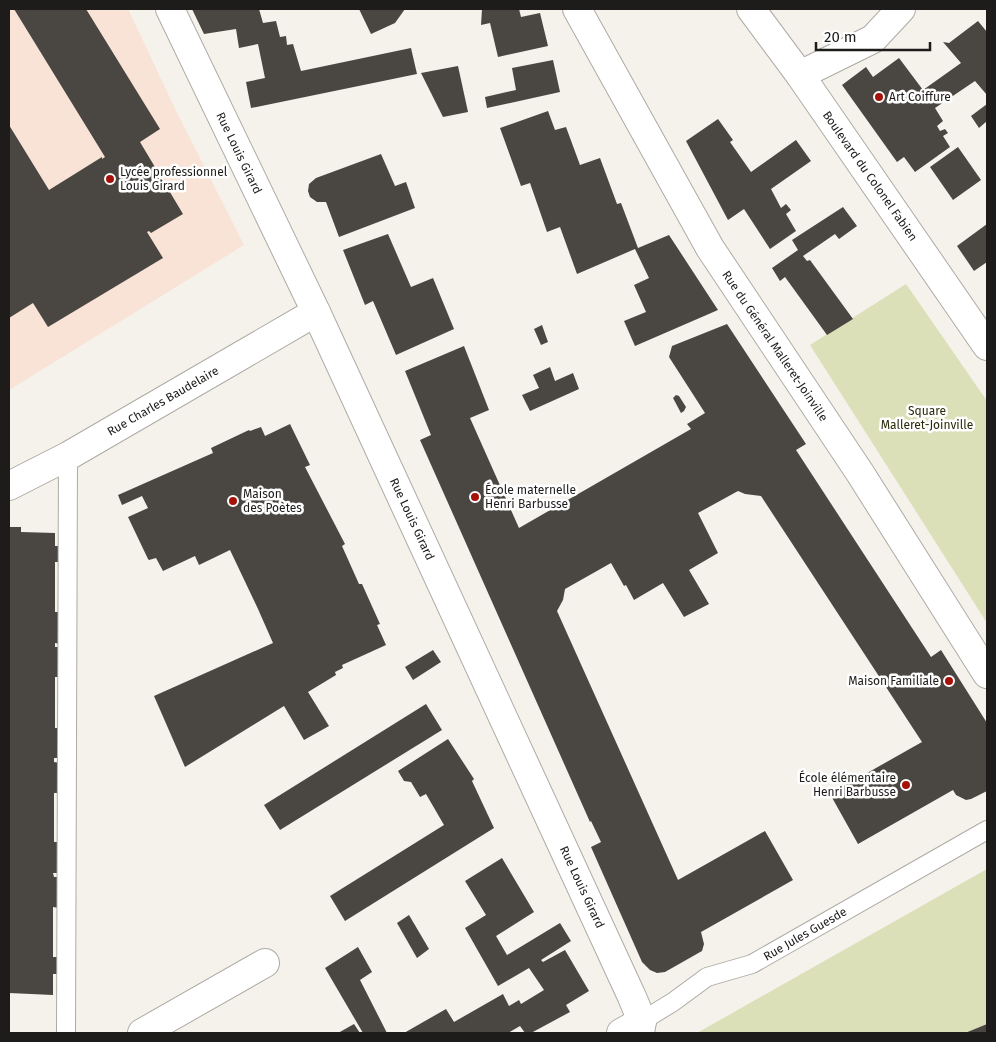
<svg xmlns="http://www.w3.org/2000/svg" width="996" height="1042" font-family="'Fira Sans',sans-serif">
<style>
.education{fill:#f9e2d6}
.green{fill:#dce0b8}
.building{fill:#4a4742}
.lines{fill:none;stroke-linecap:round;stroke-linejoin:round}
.service-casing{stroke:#aeaba5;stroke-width:20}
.minor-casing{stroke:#aeaba5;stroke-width:30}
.tertiary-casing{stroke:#aeaba5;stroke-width:30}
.secondary-casing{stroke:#aeaba5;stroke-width:30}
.service{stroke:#fff;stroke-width:18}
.minor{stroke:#fff;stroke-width:28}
.tertiary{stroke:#fff;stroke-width:28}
.secondary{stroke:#fff;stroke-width:28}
.poi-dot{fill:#a51108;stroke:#fff;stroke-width:2}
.labels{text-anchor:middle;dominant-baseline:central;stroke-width:5;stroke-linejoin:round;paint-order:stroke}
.poi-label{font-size:12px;fill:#1e1c1a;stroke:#fff;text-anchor:start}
.street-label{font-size:12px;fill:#1e1c1a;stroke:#fff}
.park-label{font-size:12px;fill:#2a2c08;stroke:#fff}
</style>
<rect width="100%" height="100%" fill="#f5f1eb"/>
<polygon class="education" points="9,9 128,9 177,113 244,245 9,390"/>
<g class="green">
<polygon points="906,284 987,401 987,623 810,345"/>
<polygon points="987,869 987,1024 965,1033 697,1033"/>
</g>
<g class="building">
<polygon points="14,9 86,9 160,129 140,142 183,214 151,233 149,231 147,232 163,258 48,327 33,303 9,318 9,125 49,190 102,157 102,159 105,157"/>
<polygon points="192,9 259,9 263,23 276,21 280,37 286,36 287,45 293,44 301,71 411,48 417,74 251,108 246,82 265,78 258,44 239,48 236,29 204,34"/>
<polygon points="359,9 405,9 395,23 371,34"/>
<polygon points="482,9 519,9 521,17 540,13 548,46 498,57 490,23 481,25"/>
<polygon points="978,21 987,32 987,95 975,81 935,108 943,121 937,126 940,131 945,129 948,133 943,136 950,147 915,172 904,157 897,162 842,85 866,67 873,77 899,58 923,90 961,63 943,42 949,43"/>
<polygon points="553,60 560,92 487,108 485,97 516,90 512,68"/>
<polygon points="458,66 468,112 443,117 421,73"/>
<polygon points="987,104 987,121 979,128 971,116"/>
<polygon points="548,111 555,130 566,127 580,165 600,158 617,204 621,203 638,248 669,235 718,310 635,346 624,321 646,312 634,285 649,278 635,249 577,274 560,227 547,232 530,183 521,186 500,128"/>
<polygon points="718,119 733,140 730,142 751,172 796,140 811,161 771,189 781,208 786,204 791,210 786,214 796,231 770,249 744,209 728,220 686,141"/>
<polygon points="958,147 981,180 953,200 930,167"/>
<polygon points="381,154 395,186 406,182 415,208 339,237 326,202 317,202 310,197 308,191 309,184 316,178"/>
<polygon points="843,207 857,226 839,239 835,234 803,256 807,261 810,260 853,319 827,335 785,277 780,281 772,268 798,250 792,240"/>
<polygon points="987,224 987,262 974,271 957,246"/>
<polygon points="388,234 411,287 433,278 454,329 396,355 373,301 365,305 343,250"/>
<polygon points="727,324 806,444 796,450 931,657 941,650 987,723 987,791 971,799 966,800 956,795 953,790 858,844 830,794 922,742 761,496 745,494 738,491 698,513 718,553 689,570 709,604 684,617 663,583 634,600 626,585 624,586 611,563 565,589 563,600 557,611 678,880 765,831 793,880 701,932 704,944 702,951 665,972 657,973 650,970 642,962 591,847 601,842 591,821 590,822 420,440 431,435 405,371 464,346 489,410 470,418 519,528 691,429 687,424 705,413 669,357 672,346"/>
<polygon points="542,325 548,342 541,345 534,329"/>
<polygon points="550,367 555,381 573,373 579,389 530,411 522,395 539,388 533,375"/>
<polygon points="676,395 679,396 686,407 684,411 681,413 673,398"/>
<polygon points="290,424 310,465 305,467 345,544 342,546 359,584 362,584 380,624 377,625 386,645 342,665 343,668 335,672 336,675 308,692 329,726 304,740 284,706 185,767 154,696 273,643 258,609 230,550 199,565 195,556 163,571 156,558 149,560 148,559 128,517 148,508 142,496 122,505 118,495 213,453 211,448 249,430 250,431 261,427 265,436"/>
<polygon points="9,527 21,527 21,532 55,533 55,546 60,546 60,562 55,562 55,612 60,612 60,644 55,643 55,647 60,647 60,677 55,677 55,728 60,728 60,758 54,758 54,762 60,763 60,793 54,793 54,842 59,842 60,873 53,873 54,877 59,877 59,908 53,907 53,957 59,957 59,974 53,974 53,995 9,993"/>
<polygon points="433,650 441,662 413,680 405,667"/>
<polygon points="426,704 442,730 280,830 264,805"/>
<polygon points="448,739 474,779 472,781 494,828 345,921 330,896 444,825 426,794 420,797 411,782 404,781 398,771"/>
<polygon points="502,858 534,912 496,936 507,955 560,923 571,941 541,960 543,962 565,950 589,991 566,1005 570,1012 531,1033 525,1033 520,1026 508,1033 404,1033 446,1009 454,1022 503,994 509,1006 519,1000 521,1004 544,990 529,968 498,986 465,928 486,915 465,881"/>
<polygon points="409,915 429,949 417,958 397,923"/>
<polygon points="358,947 372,972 360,980 387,1033 363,1033 325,968"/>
<polygon points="354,1024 360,1033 338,1033"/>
<polygon points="987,1024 987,1033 965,1033"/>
</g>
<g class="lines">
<g class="service-casing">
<g id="service">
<polyline points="642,1021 673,1002 707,977 752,964 987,830"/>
<polyline points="66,1033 68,456"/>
</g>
</g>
<g class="minor-casing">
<g id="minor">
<polyline points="170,9 316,312 632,997 642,1021 640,1033"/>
<polyline points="577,9 710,248 860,473 987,674"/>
<polyline points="800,75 873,39 901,9"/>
<polyline points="9,486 68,456 316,312"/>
<polyline points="142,1033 265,963"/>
</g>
</g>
<g class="tertiary-casing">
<polyline id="tertiary" points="621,1033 642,1021"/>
</g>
<g class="secondary-casing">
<polyline id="secondary" points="751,9 800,75 987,346"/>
</g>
<use href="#service" class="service"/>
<use href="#minor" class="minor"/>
<use href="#tertiary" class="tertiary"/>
<use href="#secondary" class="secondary"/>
</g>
<g class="poi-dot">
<circle cx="879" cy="97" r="5"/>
<circle cx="110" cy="179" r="5"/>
<circle cx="475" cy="497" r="5"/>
<circle cx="233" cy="501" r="5"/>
<circle cx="949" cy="681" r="5"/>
<circle cx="906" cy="785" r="5"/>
</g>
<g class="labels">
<g class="poi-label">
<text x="889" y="97">Art Coiffure</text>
<text x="120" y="172">Lycée professionnel<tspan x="120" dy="14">Louis Girard</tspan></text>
<text x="485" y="490">École maternelle<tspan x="485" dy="14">Henri Barbusse</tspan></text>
<text x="243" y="494">Maison<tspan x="243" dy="14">des Poètes</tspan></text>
<text x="939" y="681" text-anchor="end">Maison Familiale</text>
<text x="896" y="778" text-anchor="end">École élémentaire<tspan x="896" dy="14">Henri Barbusse</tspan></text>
</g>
<g class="street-label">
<text transform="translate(239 153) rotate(64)">Rue Louis Girard</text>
<text transform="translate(870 176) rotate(55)">Boulevard du Colonel Fabien</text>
<text transform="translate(775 346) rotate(56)">Rue du Général Malleret-Joinville</text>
<text transform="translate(163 401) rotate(-30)">Rue Charles Baudelaire</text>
<text transform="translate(412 519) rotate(65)">Rue Louis Girard</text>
<text transform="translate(582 887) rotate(65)">Rue Louis Girard</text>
<text transform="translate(805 934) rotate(-30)">Rue Jules Guesde</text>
</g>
<g class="park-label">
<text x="927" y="411">Square<tspan x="927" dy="14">Malleret-Joinville</tspan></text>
</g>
</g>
<rect width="996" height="1042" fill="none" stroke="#1e1c1a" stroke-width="20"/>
<path d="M816 42v8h114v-8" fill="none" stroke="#1e1c1a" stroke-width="2.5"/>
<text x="824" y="42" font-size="15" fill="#1e1c1a" stroke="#ffffff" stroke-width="4" paint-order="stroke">20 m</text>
</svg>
